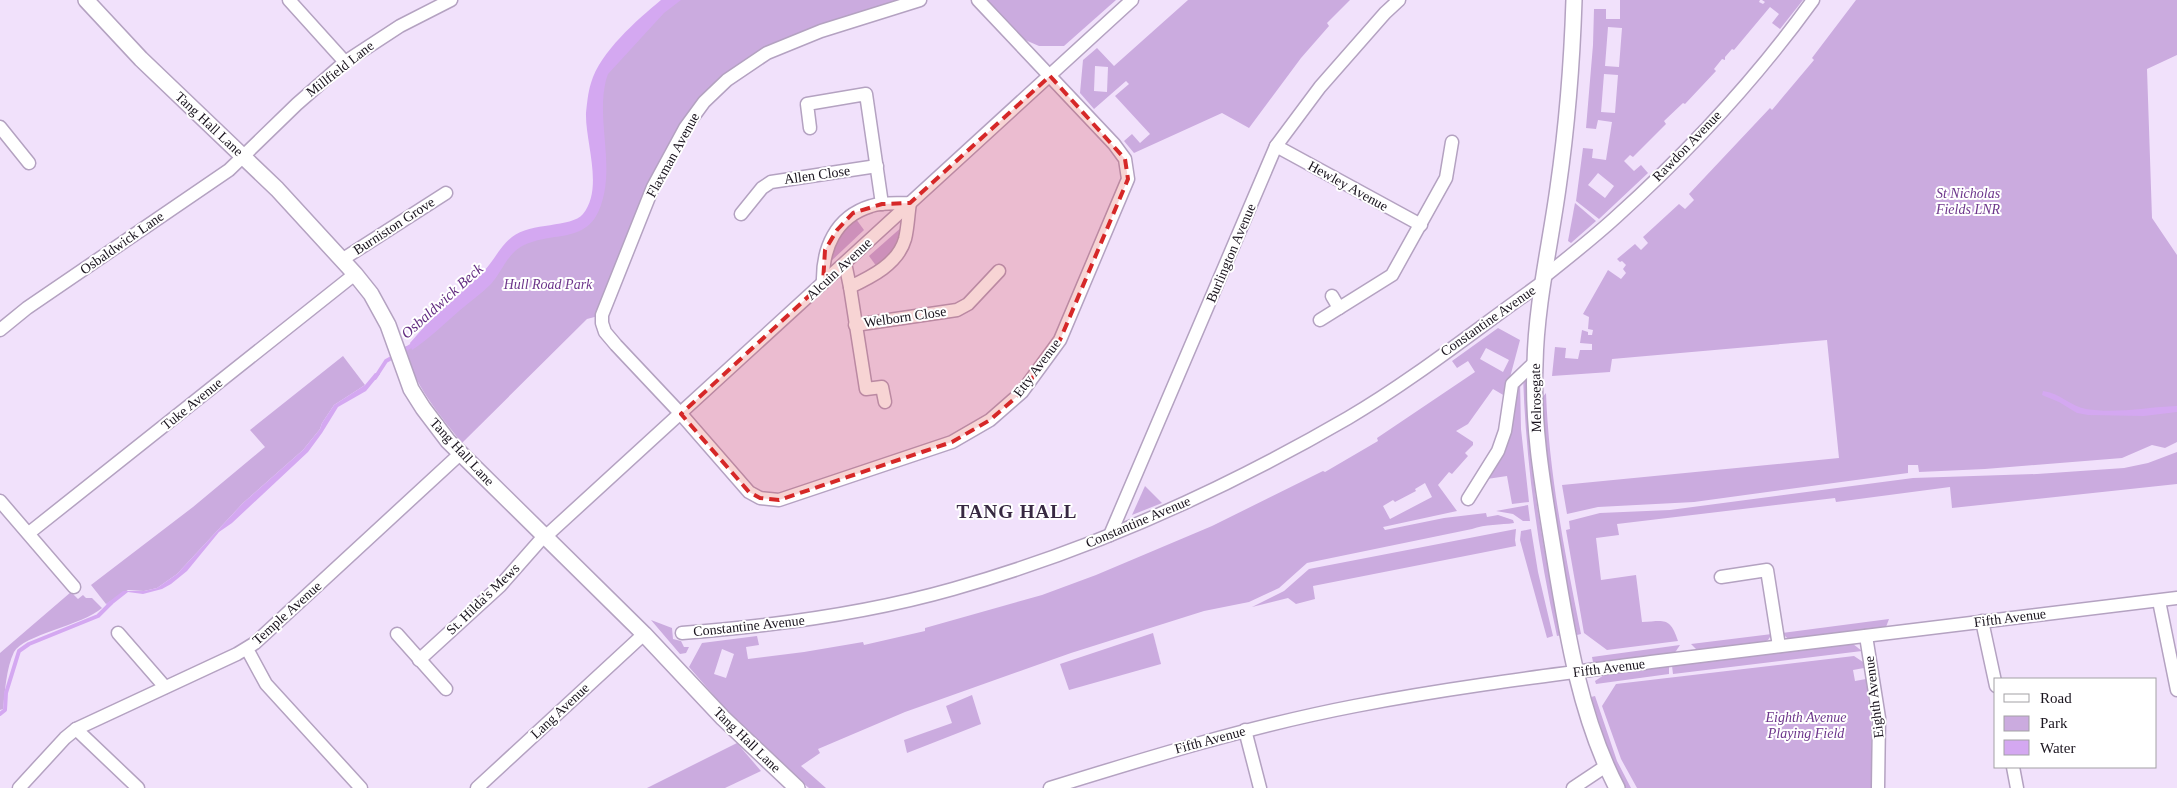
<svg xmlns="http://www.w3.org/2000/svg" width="2177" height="788" font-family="'Times New Roman',serif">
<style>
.green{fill:#cbabdf;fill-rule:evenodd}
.water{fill:#d4a8f1}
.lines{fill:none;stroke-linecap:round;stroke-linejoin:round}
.stream{stroke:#d4a8f1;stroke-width:4}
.minor-casing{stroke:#b4a2c1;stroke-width:15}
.tertiary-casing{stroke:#b4a2c1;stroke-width:18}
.minor{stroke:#fff;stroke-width:12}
.tertiary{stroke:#fff;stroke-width:15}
.marked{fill:#d62828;fill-opacity:0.2;stroke:#d62828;stroke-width:4;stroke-dasharray:10 6;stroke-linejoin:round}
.labels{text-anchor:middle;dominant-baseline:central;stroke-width:4;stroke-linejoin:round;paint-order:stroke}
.street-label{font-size:14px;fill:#19131d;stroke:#fff}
.park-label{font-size:14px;font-style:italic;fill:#6d368b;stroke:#fff}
.water-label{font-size:15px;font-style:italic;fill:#622b80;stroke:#fff}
.district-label{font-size:19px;font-weight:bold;letter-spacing:1px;fill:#372841;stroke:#fff}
</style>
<rect width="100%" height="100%" fill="#f1e1fb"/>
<g class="green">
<path d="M671,0h249l-99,31 -94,49 -42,48 -83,187 -15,4 -125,124c-24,-30 -48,-58 -58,-96l11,-3 98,-100 68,-20 11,-12 10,-142z"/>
<polygon points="978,0 1116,0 1064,46 1039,46 1009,33"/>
<path d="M1188,0h162l-23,23 2,3 -28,32 -52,70 -27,-15 -88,40 -10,-12 8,-7 8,9 10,-9 -35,-38 14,-12 -3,-3 -32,28 -14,-16 3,-33 14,-12 17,18zM1095,66l13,1 -1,25 -13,-1z"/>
<path d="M1620,0h140l-1,2 4,2 2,-2 -3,-2h41l-23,29 -8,-6 7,-9 -9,-7 -36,43 -2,-1 -7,8v3l-3,-1 -8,10 2,2 -31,33 -2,-1 -19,18 2,3 -33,33 -3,-2 -6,6 10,10 7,-6 7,8 -49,46 -23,-18 7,-53 10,1 -1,9 14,2 6,-38 -14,-2 -2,9 -10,-1 7,-83 1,-36h12v10h14zM1608,27l14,1 -3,39 -14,-1zM1604,74l14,1 -3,38 -14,-1zM1598,173l16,13 -9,12 -17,-13z"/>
<polygon points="1856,0 2177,0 2177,55 2147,69 2152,218 2177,255 2177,442 2165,448 2152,445 2122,458 1985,469 1919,472 1918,465 1908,465 1908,473 1694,502 1598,507 1567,514 1562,485 1839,458 1827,340 1612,359 1610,372 1552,376 1555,347 1566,348 1565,358 1578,359 1580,350 1592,350 1592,344 1580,343 1582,330 1588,332 1588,335 1592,335 1593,330 1588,329 1589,317 1583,314 1608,270 1621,279 1626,273 1623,269 1626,265 1622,261 1620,262 1617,259 1635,244 1641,250 1648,243 1643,237 1679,204 1685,209 1694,200 1689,194 1770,108 1772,110 1814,60 1812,58 1815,54"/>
<polygon points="1575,203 1596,221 1571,243 1568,241"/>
<path d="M856,219l8,11 -36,34c6,-19 13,-33 28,-45z"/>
<polygon points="903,226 891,254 877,267 869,256"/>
<path d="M1498,328l22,12 -15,56 -12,-7 -25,35 -12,7 17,11v3l-8,8 3,3 -16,18 -3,-2 -11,13 19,26 -74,16 2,3 59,-12 42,-5 1,4 11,-2 15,5 1,3c-13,2 -29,1 -42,6l-165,34 -28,25 -30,14 -45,9 -133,42 -166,59 -87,37 2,4 -19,13 25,22h-17l-19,-16 -53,-50 -48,-55 13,-24 55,-7 2,9 -13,2 2,12 56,-7 59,-10 1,3 61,-14v-3l117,-33 54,-20 116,-49 111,-55 2,1 53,-31 -1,-3 98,-66 -7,-11 -11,7 -5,-7zM1486,348l23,12 -6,12 -23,-13zM1425,483l7,14 -42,22 -7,-13 10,-6 2,2 21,-11 -1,-2zM722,649l12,5 -8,24 -12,-4z"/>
<polygon points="343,356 365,385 334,405 322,423 320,429 303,450 243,503 177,574 157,588 144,591 128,590 106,604 91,585 193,507 265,447 250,430"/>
<path d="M1527,372c-1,89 16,176 35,263l-5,1c-19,-86 -31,-172 -34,-260z"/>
<polygon points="1520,380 1521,429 1529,502 1512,504 1507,476 1487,479"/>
<path d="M1546,393c3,81 19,161 35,241l-4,1 -15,-67 -15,-92 -6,-77z"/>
<path d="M2177,452v32l-225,24 -2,-21 -114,15 -1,-4 -218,26 2,11 -23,3 5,42 35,-5 6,47c22,-1 28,-6 36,19l-71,9 -23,-17 -18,-103 4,-1 -1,-8 31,-8 70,-3 243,-32 124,-4 87,-6 24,-5z"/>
<polygon points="1145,486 1162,503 1132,515"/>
<polygon points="1528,505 1530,521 1523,521 1513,514 1496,511"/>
<polygon points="1516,529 1515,540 1516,546 1313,586 1315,599 1296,604 1288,598 1252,607 1284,591 1309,569"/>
<polygon points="1531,529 1538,572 1553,636 1547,638 1520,540 1521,531"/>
<path d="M71,592l7,7 5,-4 3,3h6l10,10c-19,17 -79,27 -88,44 -8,17 -9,39 -11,57l-3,1v-57z"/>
<polygon points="1889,619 1886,627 1793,639 1788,639 1782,633"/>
<polygon points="651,620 672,628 673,639 681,641 684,647 689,647 686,653 680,654"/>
<polygon points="1153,633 1161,664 1069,690 1060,664"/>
<polygon points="1772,634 1768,640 1763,643 1697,650 1691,644"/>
<polygon points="1853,644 1862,651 1673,674 1672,666"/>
<polygon points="1680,645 1674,654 1603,663 1593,662 1592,657"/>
<polygon points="1854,656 1863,662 1864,668 1853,670 1855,681 1866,679 1871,720 1872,788 1637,788 1621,759 1602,706 1616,684"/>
<polygon points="1669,666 1669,674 1596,684 1595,681 1604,675"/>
<polygon points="972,695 981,724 907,753 904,740 952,723 946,706"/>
<polygon points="1595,696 1617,761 1631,788 1625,788 1612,763 1591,697"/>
<polygon points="737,743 761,771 725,788 647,788"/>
</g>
<g class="water">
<path d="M661,0h20l-17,13 -56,61 -2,6c-10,40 9,85 -5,125 -14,42 -51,24 -82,43 -13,9 -18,25 -28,36 -10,10 -22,18 -32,27 -16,14 -29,27 -47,39l-2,-7c14,-16 28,-32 45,-46 9,-8 19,-16 28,-25 11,-11 17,-26 29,-35 19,-15 59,-9 71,-23 21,-26 2,-72 3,-101 1,-9 2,-21 5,-30 9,-31 46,-63 70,-83z"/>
<polygon points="375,373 380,374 366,391 338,407 322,433 308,452 232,523 219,532 187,571 171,584 162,589 143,594 128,592 109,607 106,604 123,591 144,591 157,588 177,574 243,503 303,450 320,429 322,423 334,405 365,385"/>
<path d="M2043,391c17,2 27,15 43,18 30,5 61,-2 91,-3v6l-33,4 -56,-1 -11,-2 -18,-11 -17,-7z"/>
</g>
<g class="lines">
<g class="stream">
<polyline points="401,352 414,344"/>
<polyline points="375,378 386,361 395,356"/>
<polyline points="0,714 5,710 6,693 19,651 29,644 98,616 111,603"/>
</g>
<g class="minor-casing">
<g id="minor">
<polyline points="289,0 345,62"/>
<polyline points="920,0 821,31 767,53 727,80 704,102 685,128 653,187 602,315 602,323 605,332 616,345 681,414 749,492 760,498 779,500 952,442 990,420 1022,392 1060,340 1128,179 1125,159 1114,144 978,0"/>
<polyline points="0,127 29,163"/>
<polyline points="810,128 807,104 866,94 882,204"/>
<polyline points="1276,146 1421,225"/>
<polyline points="741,214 762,188 771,182 877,166"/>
<polyline points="343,259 446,193"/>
<path d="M1545,276c24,-19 48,-38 71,-59 72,-65 140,-138 197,-217"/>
<path d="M823,283c-1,-34 12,-66 48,-77 12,-4 26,-2 39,-3 -2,12 -2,24 -5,36 -7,25 -34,38 -55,48l-5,-24"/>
<polyline points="850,287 866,389 882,387 885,402"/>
<polyline points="1332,296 1339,308"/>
<polyline points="1320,320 1392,275 1446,178 1452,142"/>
<polyline points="855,325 957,310 968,304 999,271"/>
<polyline points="0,330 27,308 229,170 297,104 345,62 400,26 451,0"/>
<polyline points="1468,499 1498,451 1505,431 1512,384 1535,362"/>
<polyline points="0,501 74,587"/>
<polyline points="29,533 355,274"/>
<polyline points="1110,535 1276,146 1320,87 1385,13 1399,0"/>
<polyline points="545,537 1132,0"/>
<polyline points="1721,577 1767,570 1779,646"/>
<polyline points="2159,601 2177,690"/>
<polyline points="1982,621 1996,686"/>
<polyline points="118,633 165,687"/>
<path d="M682,633c91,-7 183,-19 271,-44 138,-39 271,-99 395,-171 68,-40 131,-91 195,-136"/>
<polyline points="397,634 446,689"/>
<polyline points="1866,636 1879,718 1878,788"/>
<polyline points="247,649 266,684 361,788"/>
<polyline points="419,660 500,586 544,536"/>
<polyline points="76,729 138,788"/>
<polyline points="1245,730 1260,788"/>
<polyline points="2013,767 2017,788"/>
<polyline points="19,788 65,738 76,729 237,654 255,643 460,454"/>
<polyline points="477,788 644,634"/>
<path d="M1050,788c100,-31 201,-62 305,-82 98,-19 197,-31 296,-44 175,-22 351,-42 526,-64"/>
<polyline points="1573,788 1606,766"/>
</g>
</g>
<g class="tertiary-casing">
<g id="tertiary">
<polyline points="86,0 141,59 277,189 355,274 371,294 388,325 411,389 423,408 448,441 644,634 723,718 797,788"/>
<path d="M1574,0c-2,63 -7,126 -16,188 -8,58 -22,117 -23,176 -3,62 8,123 18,184 13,80 26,167 64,240"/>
</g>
</g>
<use href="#minor" class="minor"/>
<use href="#tertiary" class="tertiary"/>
</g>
<path class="marked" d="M1050,76l75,83 3,20 -68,161 -38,52 -32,28 -38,22 -173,58 -19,-2 -11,-6 -68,-78 142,-131 2,-33 12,-20 16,-17 29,-9 28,-1z"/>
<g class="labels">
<g class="street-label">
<text transform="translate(340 69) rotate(-38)">Millfield Lane</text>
<text transform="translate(209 124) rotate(43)">Tang Hall Lane</text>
<text transform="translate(1687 146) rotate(-46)">Rawdon Avenue</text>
<text transform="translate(673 155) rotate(-61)">Flaxman Avenue</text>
<text transform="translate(817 175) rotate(-8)">Allen Close</text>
<text transform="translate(1348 186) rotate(29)">Hewley Avenue</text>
<text transform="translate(394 226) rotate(-33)">Burniston Grove</text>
<text transform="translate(122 243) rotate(-35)">Osbaldwick Lane</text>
<text transform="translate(1231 253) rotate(-67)">Burlington Avenue</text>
<text transform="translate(839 269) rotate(-43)">Alcuin Avenue</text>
<text transform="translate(905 317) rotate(-8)">Welborn Close</text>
<text transform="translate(1488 321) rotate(-35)">Constantine Avenue</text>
<text transform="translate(1037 368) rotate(-53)">Etty Avenue</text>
<text transform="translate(1536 398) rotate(-91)">Melrosegate</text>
<text transform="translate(192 404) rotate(-39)">Tuke Avenue</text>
<text transform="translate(462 452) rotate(47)">Tang Hall Lane</text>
<text transform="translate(1138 522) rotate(-23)">Constantine Avenue</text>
<text transform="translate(483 599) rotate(-44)">St. Hilda's Mews</text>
<text transform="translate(287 613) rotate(-42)">Temple Avenue</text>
<text transform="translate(2010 618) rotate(-7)">Fifth Avenue</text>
<text transform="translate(749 626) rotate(-6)">Constantine Avenue</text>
<text transform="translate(1609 668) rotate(-7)">Fifth Avenue</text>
<text transform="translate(1874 697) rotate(-97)">Eighth Avenue</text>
<text transform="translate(560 711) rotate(-43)">Lang Avenue</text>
<text transform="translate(747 740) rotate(44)">Tang Hall Lane</text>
<text transform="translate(1210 740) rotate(-15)">Fifth Avenue</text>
</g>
<g class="park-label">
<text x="1968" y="193">St Nicholas<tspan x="1968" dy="16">Fields LNR</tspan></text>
<text x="548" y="284">Hull Road Park</text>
<text x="1806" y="717">Eighth Avenue<tspan x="1806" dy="16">Playing Field</tspan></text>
</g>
<g class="water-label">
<text transform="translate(442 301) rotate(-42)">Osbaldwick Beck</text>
</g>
<g class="district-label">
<text x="1017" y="511">TANG HALL</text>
</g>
</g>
<rect x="1994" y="678" width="162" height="90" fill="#ffffff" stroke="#a3a1a5"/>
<rect x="2004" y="694" width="25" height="8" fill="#ffffff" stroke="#a3a1a5"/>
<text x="2040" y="703" font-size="15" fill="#19131d">Road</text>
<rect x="2004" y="716" width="25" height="15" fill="#cbabdf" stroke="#a3a1a5"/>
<text x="2040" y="728" font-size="15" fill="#19131d">Park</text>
<rect x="2004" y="740" width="25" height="15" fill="#d4a8f1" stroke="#a3a1a5"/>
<text x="2040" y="753" font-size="15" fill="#19131d">Water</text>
</svg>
